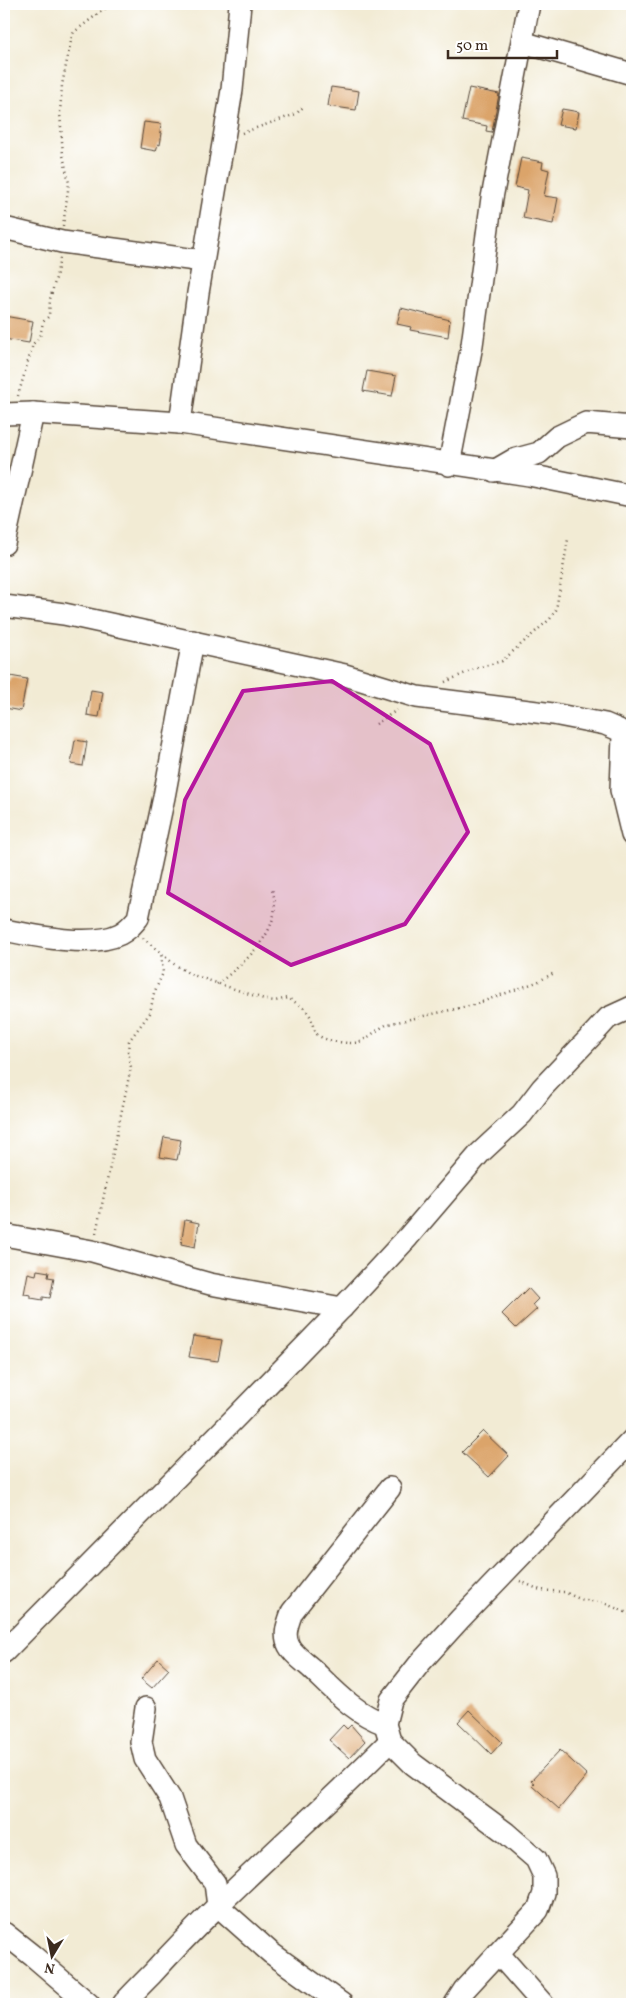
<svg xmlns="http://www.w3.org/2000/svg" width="636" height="2008" font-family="Vollkorn,serif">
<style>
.building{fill:#dba46b}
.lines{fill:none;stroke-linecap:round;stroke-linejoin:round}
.minor-casing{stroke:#564739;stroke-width:24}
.path{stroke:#564739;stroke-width:2.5;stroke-dasharray:1 4;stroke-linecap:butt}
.minor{stroke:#fff;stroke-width:21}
.marked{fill:#b5179e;fill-opacity:0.2;stroke:#b5179e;stroke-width:4;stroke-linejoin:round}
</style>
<rect width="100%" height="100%" fill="#fff"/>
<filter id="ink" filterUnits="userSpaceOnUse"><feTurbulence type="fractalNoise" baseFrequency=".02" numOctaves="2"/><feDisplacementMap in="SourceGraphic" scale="10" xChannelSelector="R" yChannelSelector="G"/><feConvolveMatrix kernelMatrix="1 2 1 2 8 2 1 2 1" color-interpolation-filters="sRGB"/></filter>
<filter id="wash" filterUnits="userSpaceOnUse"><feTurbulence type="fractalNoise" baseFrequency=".0096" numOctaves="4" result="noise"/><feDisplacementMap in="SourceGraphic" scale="20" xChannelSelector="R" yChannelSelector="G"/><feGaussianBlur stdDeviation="1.12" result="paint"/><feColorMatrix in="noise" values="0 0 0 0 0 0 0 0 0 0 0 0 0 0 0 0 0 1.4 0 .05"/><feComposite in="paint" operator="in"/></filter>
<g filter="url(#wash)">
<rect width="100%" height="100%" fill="#f2ebd4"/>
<g id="blocks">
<g class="building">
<polygon points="331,87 359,91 356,110 328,106"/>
<polygon points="469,88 499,94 492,132 486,131 487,126 462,121"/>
<polygon points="562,109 579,112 576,128 558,125"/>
<polygon points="144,122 161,124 160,132 162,133 160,145 158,144 156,151 140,148"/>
<polygon points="521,158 543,162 542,168 549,170 544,196 558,198 553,224 523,218 528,190 515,187"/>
<polygon points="401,308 450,320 448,337 410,330 411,327 397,324"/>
<polygon points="4,316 33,321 29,343 4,339"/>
<polygon points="367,371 396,376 392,396 363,391"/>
<polygon points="10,676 27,679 21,711 5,708 6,699 4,699 4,689 5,680 9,681"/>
<polygon points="91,690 103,692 99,717 87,715"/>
<polygon points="75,740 87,742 83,766 71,764"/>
<polygon points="164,1137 181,1140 177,1160 160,1157"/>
<polygon points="185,1220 199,1223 195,1247 181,1244"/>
<polygon points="37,1270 49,1272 48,1277 54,1278 50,1298 43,1297 43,1300 31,1298 31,1295 24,1294 28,1273 36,1275"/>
<polygon points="528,1288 538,1299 532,1305 537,1309 516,1328 502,1314"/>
<polygon points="193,1336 222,1340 218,1361 189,1357"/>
<polygon points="483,1431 509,1456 489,1477 462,1452"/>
<polygon points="158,1659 169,1669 152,1688 141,1679"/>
<polygon points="469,1710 502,1742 491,1754 458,1722"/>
<polygon points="343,1725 347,1729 351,1725 365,1741 349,1758 329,1740"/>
<polygon points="560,1750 587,1775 559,1809 532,1785 534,1783 531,1781"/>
</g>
</g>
</g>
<g filter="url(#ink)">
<use href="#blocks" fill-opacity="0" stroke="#564739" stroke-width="1"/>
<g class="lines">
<g class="minor-casing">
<g id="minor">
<polyline points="522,42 632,74"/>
<polyline points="4,228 62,242 203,261"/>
<polyline points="4,414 33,413 180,423 529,475 632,496"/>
<polyline points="180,423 198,293 232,90 240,4"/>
<polyline points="449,465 472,345 492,198 529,4"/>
<polyline points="494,471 513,460 539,453 557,437 586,423 632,427"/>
<polyline points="4,544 33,413"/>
<polyline points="4,606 64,614 345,675 417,697 553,714 605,724 619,730 623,736 621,790 632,835"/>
<path d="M4,930c30,6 88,18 116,4 8,-4 12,-9 18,-16l26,-121 29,-156"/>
<polyline points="4,1235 92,1251 210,1284 342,1308"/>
<polyline points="4,1652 238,1415 342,1308 408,1237 480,1153 522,1114 542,1088 597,1030 608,1018 632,1007"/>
<polyline points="146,1708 141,1742 145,1759 170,1798 186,1845 215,1883 218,1906 271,1953 342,2004"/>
<path d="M385,1724c-31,-11 -51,-34 -74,-56 -7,-6 -18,-14 -22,-22 -6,-11 -1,-23 3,-34l98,-124"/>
<polyline points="4,1933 33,1956 89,2004"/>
<polyline points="498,1953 543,2004"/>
<path d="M123,2004c9,-10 19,-20 29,-30 75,-83 160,-154 238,-233"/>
<polyline points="455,2004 464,1990 538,1910 544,1893 544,1876 536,1859 506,1833 413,1764 390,1741 385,1724 391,1700 420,1663 460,1619 632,1440"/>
</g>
</g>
<g class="path">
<polyline points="242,133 296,114 304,106"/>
<polyline points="63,226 69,183 63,155 60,113 62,85 72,36 74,32 111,4"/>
<polyline points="18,396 33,344 40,336 43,322 49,316 50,299 56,278 60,258"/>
<polyline points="445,682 477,668 502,661 550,619 556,610 568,539"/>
<polyline points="376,724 397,710"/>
<path d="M143,938l31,26 16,10 77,26 8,1 13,-3c8,5 19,10 23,20 2,6 2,13 7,17 6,6 34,10 41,7 10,-4 18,-13 29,-18l85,-19 64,-23 17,-9"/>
<path d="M217,984c27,-20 69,-56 55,-94"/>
<polyline points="96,1233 131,1067 128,1051 129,1041 150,1013 154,993 163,973 161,953"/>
<polyline points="520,1581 540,1590 564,1592 580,1599 604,1603 632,1615"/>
</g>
<use href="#minor" class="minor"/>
</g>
</g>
<path class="marked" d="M332,681l98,63 38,88 -63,92 -114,41 -123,-72 17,-93 58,-109z"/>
<rect width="636" height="2008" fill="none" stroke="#fff" stroke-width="20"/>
<g transform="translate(52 1956) rotate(190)" stroke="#ffffff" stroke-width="4" paint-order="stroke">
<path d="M0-4L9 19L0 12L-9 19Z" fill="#3b2a1e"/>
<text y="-8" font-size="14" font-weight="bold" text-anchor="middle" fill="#3b2a1e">N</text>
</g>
<path d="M448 50v8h109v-8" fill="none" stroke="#3b2a1e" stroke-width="2.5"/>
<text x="456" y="50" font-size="15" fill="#3b2a1e" stroke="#ffffff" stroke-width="4" paint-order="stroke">50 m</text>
</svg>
